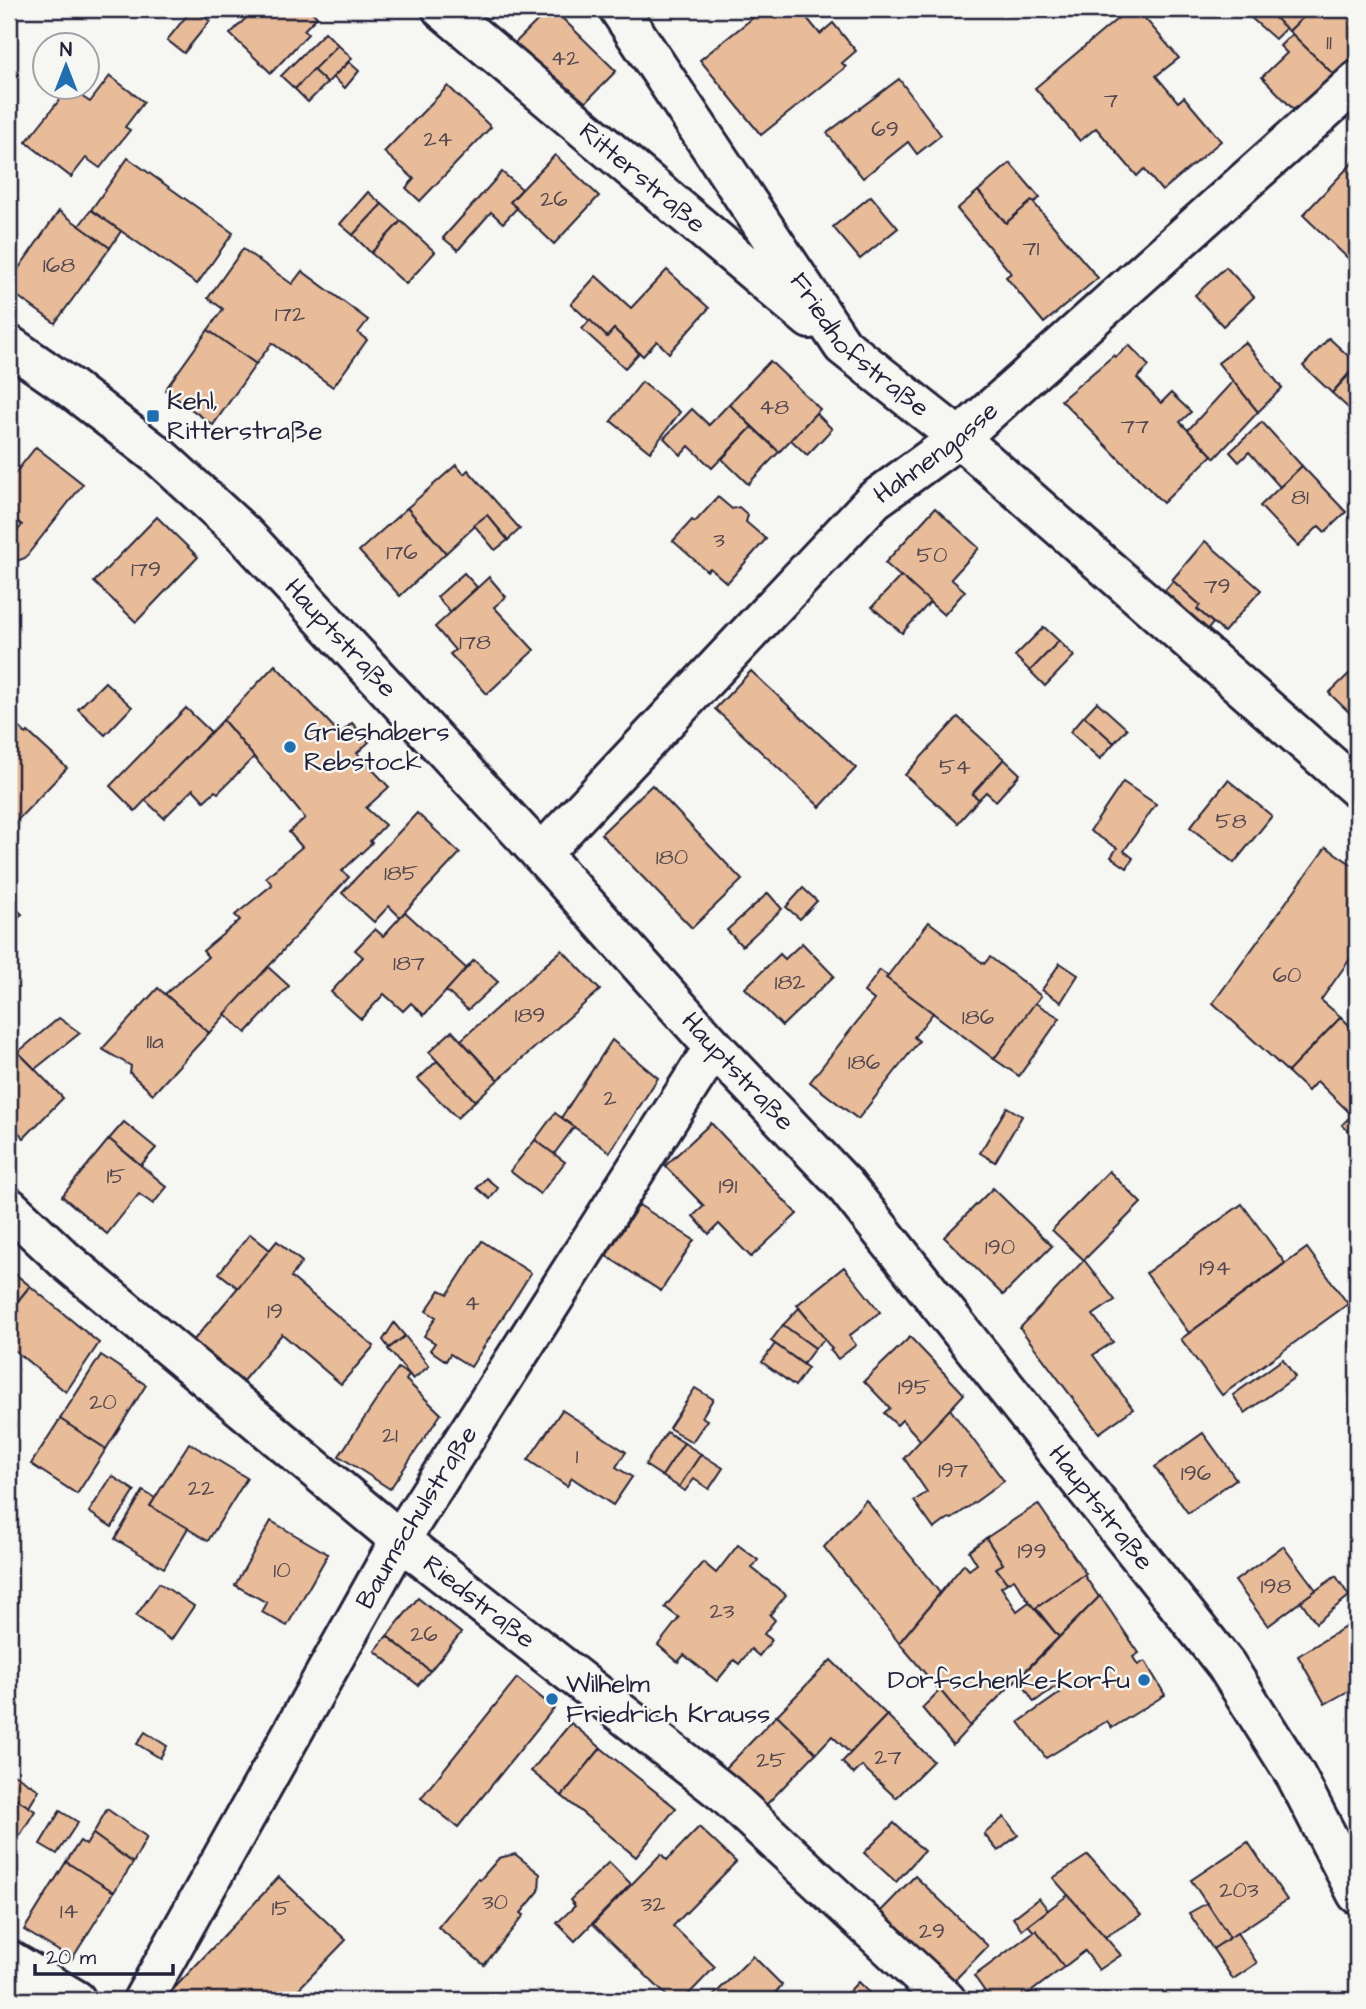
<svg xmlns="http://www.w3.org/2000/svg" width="1366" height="2009" font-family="'Architects Daughter',sans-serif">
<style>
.building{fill:#e8bc98;stroke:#22223b;stroke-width:2}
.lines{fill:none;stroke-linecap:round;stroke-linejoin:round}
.minor-casing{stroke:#22223b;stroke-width:44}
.minor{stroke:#f6f6f2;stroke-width:38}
.poi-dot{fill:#1f6fb2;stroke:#f6f6f2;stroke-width:2.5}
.labels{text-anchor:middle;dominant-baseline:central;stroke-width:5;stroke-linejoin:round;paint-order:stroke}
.number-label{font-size:23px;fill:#544852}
.street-label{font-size:26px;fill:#22223b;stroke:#f6f6f2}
.poi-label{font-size:26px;fill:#22223b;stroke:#f6f6f2;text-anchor:start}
</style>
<rect width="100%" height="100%" fill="#f6f6f2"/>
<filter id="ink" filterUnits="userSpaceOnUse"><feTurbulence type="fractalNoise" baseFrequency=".0143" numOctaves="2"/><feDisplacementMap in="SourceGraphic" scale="14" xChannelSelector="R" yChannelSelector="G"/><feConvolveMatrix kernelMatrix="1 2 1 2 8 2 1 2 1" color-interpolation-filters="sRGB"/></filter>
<g filter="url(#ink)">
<g class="building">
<polygon points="192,9 210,21 184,53 167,40"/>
<polygon points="255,9 311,9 310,10 317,17 304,30 308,34 271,73 230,34"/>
<polygon points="549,9 553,9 616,71 579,109 514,44"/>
<polygon points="764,9 806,9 802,12 820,34 833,23 856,51 842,63 846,67 761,135 700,60"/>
<polygon points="1129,9 1137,9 1179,58 1156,76 1178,102 1184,97 1221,141 1162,191 1144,169 1137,176 1096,128 1080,141 1035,88"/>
<polygon points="1241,9 1265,9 1286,28 1275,39"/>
<polygon points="1265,9 1312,9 1289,31"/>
<polygon points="1312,9 1321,17 1329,9 1341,9 1357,25 1357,51 1334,75 1289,31"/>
<polygon points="325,32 338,45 295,89 281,76"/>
<polygon points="1292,34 1334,75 1296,112 1262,77 1287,53 1280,46"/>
<polygon points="338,45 352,58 327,83 313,70"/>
<polygon points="349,62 359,71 345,88 333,77"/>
<polygon points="313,70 327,83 308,102 295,89"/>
<polygon points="110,76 144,102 125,127 130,130 100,168 86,158 71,177 26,142 69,88 90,102"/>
<polygon points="899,79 941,135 917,154 908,142 863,178 827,133"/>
<polygon points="448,86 491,127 420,201 406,188 414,179 384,152"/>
<polygon points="555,155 599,196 554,244 510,202"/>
<polygon points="128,158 233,233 197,284 91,210"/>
<polygon points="1357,158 1357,267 1303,215"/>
<polygon points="1010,163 1040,198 1034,202 1032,201 1006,223 978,191"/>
<polygon points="502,172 522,189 510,202 517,208 503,223 491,212 458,250 443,238"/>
<polygon points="978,191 1006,223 1032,201 1098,278 1044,323 1006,277 1011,273 957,209"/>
<polygon points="368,192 382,204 353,235 340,224"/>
<polygon points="871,196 898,228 860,259 833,227"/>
<polygon points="382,204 401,221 371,253 353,235"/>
<polygon points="91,210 121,231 110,248 79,226"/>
<polygon points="59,211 110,248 55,323 9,290 9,282"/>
<polygon points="401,221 435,252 406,284 371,253"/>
<polygon points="243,249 292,284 302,271 368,320 358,333 367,340 333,387 272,343 256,364 208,330 223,309 208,298"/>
<polygon points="1226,267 1254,297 1223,326 1195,295"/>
<polygon points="667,270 709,308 669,353 657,341 643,356 614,329 607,337 571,304 596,276 631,308"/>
<polygon points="590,320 607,337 614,329 639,353 625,368 582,329"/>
<polygon points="208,330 256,364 213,425 165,390"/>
<polygon points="1329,338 1357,364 1332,393 1303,366"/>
<polygon points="1245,342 1282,388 1258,412 1218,363"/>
<polygon points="1129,345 1149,366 1137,378 1161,403 1171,393 1191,412 1180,422 1212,455 1163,503 1061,400 1114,355 1116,357"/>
<polygon points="770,361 820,409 779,452 729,404"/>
<polygon points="1357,366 1357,416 1332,393"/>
<polygon points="1233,381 1258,412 1215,458 1188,430"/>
<polygon points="642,382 680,412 650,452 611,421"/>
<polygon points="729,404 752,427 712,468 689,446 681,455 664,438 692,409 709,425"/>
<polygon points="816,413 832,429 807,455 791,440"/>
<polygon points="1262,422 1302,466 1280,487 1249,452 1239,462 1230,452"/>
<polygon points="752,427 779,452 748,484 722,459"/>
<polygon points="36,447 83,484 25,558 14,562 9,560 9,542 22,525 9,515 9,481"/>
<polygon points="456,465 464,474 468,470 520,529 508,540 487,515 446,553 407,508"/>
<polygon points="1302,466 1346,512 1325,532 1319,526 1298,546 1260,506"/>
<polygon points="718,497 732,509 739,507 748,515 746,522 766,539 727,583 710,568 707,571 673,541 692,520 695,522"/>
<polygon points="407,508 446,553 400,596 359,551"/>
<polygon points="935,508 979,548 951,579 965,591 944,615 885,563"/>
<polygon points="487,515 508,540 495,550 474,525"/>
<polygon points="157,517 198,557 136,622 94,582"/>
<polygon points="1205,541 1261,590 1224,632 1197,609 1200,605 1172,580"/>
<polygon points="464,573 477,587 450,612 437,597"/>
<polygon points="901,576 930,602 902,633 872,607"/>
<polygon points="489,577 506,597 494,607 534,650 487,694 450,654 455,650 435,627"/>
<polygon points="1173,581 1200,605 1197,609 1213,623 1205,633 1160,596"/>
<polygon points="1044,627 1059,641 1030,671 1015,656"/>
<polygon points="1059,641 1074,656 1045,686 1030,671"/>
<polygon points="275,665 340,734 352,723 369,742 357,753 389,787 366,808 385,825 370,841 372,843 342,871 349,877 209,1033 165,994 208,957 203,951 240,920 235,915 272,885 266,877 302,847 289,832 305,818 223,720"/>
<polygon points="1357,666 1357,720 1329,693"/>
<polygon points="751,671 856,768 820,807 715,709"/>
<polygon points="105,682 132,707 105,735 78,709"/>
<polygon points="1097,702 1127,729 1114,743 1084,716"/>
<polygon points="186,708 211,732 135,811 110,786"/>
<polygon points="1084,716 1114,743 1100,759 1070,732"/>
<polygon points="9,717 26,734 28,732 67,768 11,827 9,824"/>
<polygon points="958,717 1004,759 972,794 979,799 958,823 905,775"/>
<polygon points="223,720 254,757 218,793 215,791 204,801 193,789 164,818 145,800"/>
<polygon points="1004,759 1020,774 996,801 986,792 979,799 972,794"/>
<polygon points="1228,780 1272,816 1234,863 1190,827"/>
<polygon points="1123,782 1156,804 1124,851 1133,858 1127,868 1111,857 1117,848 1090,831"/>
<polygon points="652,785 742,880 692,928 601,834"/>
<polygon points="417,813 460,853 400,917 389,906 374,922 342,893"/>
<polygon points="1326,847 1357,868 1357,949 1321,1000 1341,1017 1288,1072 1213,1003"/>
<polygon points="803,888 817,901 800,919 786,907"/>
<polygon points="768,893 782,909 742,946 727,930"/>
<polygon points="9,902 22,914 9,929"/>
<polygon points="405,912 467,969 424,1015 411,1003 403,1011 384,994 361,1019 331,992 363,957 355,950 375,929 383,936"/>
<polygon points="929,922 984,964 990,957 1041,996 994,1059 886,978"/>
<polygon points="802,943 834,976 782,1026 745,988 780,954 785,959"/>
<polygon points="562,950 600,990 498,1080 461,1040"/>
<polygon points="474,960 498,982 468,1010 446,991"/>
<polygon points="1060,963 1078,975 1061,1002 1042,990"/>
<polygon points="268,967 289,986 246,1033 225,1014"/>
<polygon points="880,970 888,976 886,978 933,1013 914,1037 919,1041 858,1119 810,1082 874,1000 864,992"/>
<polygon points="158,988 209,1033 153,1094 130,1073 131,1066 102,1049"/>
<polygon points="1035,1003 1060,1018 1019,1076 994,1059"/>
<polygon points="1341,1017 1350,1026 1357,1018 1357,1140 1342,1125 1352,1115 1317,1081 1308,1091 1288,1072"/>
<polygon points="59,1018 80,1033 35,1069 18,1052"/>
<polygon points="452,1031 498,1080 475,1101 429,1052"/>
<polygon points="612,1040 658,1078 610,1152 561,1118"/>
<polygon points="18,1052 63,1098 24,1138 9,1123 9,1061"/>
<polygon points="437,1061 475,1101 457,1118 418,1079"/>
<polygon points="1007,1107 1022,1116 995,1162 980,1153"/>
<polygon points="555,1113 574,1127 554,1154 535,1140"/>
<polygon points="124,1122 156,1148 141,1165 109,1139"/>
<polygon points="711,1123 797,1214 751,1257 719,1224 709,1234 693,1216 704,1206 665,1166"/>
<polygon points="109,1139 167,1187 153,1204 139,1194 107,1234 62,1196"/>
<polygon points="535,1140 565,1162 540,1194 510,1171"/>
<polygon points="1109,1171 1141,1203 1084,1260 1052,1230"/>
<polygon points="486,1178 498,1188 490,1199 477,1188"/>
<polygon points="993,1188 1052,1246 1003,1295 944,1237"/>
<polygon points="1242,1204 1285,1263 1189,1333 1146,1273"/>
<polygon points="639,1205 694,1240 661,1291 606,1256"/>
<polygon points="250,1234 270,1250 238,1288 219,1273"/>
<polygon points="277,1241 302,1262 291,1277 374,1346 341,1384 282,1334 242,1382 193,1341"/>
<polygon points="482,1241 531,1273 471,1367 450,1354 446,1361 430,1350 435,1343 424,1336 436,1317 426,1311 440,1290 448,1294"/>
<polygon points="1307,1248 1348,1304 1222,1395 1181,1339"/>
<polygon points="1084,1260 1115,1300 1093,1315 1113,1342 1093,1355 1133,1409 1099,1433 1020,1328"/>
<polygon points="844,1267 880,1312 849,1336 856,1345 838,1359 830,1350 832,1349 797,1305"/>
<polygon points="9,1269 30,1286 9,1312"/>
<polygon points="30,1286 99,1343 66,1392 9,1346 9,1312"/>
<polygon points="799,1308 825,1339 815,1348 783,1325"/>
<polygon points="394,1323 405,1336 389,1348 383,1340"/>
<polygon points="783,1325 815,1348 803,1364 771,1341"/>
<polygon points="405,1336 429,1366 413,1379 388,1349"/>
<polygon points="910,1337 964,1394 921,1441 902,1420 897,1425 884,1413 890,1408 864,1381"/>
<polygon points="775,1344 808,1368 795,1386 762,1362"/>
<polygon points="101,1355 146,1385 106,1449 60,1419"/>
<polygon points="1283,1359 1295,1377 1245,1413 1233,1395"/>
<polygon points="398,1368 409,1375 406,1380 441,1414 390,1489 339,1456"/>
<polygon points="695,1388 713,1399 702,1417 707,1420 692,1442 669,1428"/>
<polygon points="950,1409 1004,1481 952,1519 949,1518 934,1529 914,1501 927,1492 904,1458"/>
<polygon points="562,1410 626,1452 616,1467 632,1477 613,1505 572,1478 567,1486 528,1460"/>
<polygon points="60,1419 106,1449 77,1494 31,1464"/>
<polygon points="667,1432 684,1443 662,1476 645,1465"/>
<polygon points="1203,1433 1236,1479 1188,1513 1155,1467"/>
<polygon points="189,1443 247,1478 208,1541 150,1506"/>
<polygon points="684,1443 701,1454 679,1487 662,1476"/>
<polygon points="701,1454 723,1468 709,1489 694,1479 685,1491 679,1487"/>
<polygon points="112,1476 135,1491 112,1527 89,1512"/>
<polygon points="143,1491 155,1498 150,1506 188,1528 164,1568 115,1539"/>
<polygon points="866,1500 940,1593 899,1643 824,1547"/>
<polygon points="1038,1504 1086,1574 1034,1609 1014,1579 1007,1583 996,1568 1003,1564 986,1538"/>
<polygon points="271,1521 328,1554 287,1626 262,1612 267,1603 235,1585"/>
<polygon points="986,1538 1003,1564 996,1568 1007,1583 1001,1587 1017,1611 1029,1602 1059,1637 970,1726 899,1643 964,1564 969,1570 977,1564 969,1551"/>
<polygon points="738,1545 758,1560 752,1568 786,1595 770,1615 775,1620 764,1634 772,1640 759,1656 751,1649 739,1664 734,1660 717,1681 684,1655 678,1662 658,1645 679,1618 665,1607 703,1562 716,1573"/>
<polygon points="1283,1546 1316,1590 1268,1626 1235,1581"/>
<polygon points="1084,1575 1099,1597 1059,1637 1036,1608"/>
<polygon points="1336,1576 1349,1596 1316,1623 1301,1601"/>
<polygon points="159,1583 194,1606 171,1640 136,1616"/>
<polygon points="1100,1596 1139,1653 1133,1657 1138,1665 1145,1661 1165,1695 1112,1728 1107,1721 1046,1758 1019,1722 1060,1693 1055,1687 1034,1702 1019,1678"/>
<polygon points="418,1598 461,1633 430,1671 387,1636"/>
<polygon points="1347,1626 1357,1645 1357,1686 1325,1704 1298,1656"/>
<polygon points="387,1636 430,1671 418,1685 375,1651"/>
<polygon points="831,1660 887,1715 850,1753 832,1736 816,1753 777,1715"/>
<polygon points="517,1678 554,1708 458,1827 421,1798"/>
<polygon points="940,1690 970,1726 953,1745 922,1708"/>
<polygon points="777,1715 816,1753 766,1805 726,1768"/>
<polygon points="887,1715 933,1761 896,1798 862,1766 854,1774 842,1762"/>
<polygon points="571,1723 601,1748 562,1796 531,1771"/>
<polygon points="145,1732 167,1746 160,1758 137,1744"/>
<polygon points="601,1748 676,1808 636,1857 562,1796"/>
<polygon points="9,1771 39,1790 29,1807 9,1794"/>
<polygon points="9,1794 35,1811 9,1853"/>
<polygon points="107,1809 147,1837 133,1863 93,1834"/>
<polygon points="60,1811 78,1822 57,1854 40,1844"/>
<polygon points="1004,1817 1018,1835 998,1851 984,1834"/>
<polygon points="894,1823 924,1851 896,1882 864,1853"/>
<polygon points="699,1827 736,1862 673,1926 715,1967 683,2000 671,2000 593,1924 661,1854 667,1860"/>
<polygon points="93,1834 133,1863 114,1892 66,1862 80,1841 86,1845"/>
<polygon points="1248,1842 1287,1900 1230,1938 1191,1880"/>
<polygon points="515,1854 540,1874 539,1891 521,1913 524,1915 484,1965 438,1927 478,1879 480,1880 499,1858"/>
<polygon points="1088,1855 1141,1915 1105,1937 1053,1878"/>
<polygon points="66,1862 114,1892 72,1959 24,1930"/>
<polygon points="609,1862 631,1884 575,1941 557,1923 575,1906 570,1900"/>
<polygon points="915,1876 988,1946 949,1986 876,1916"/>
<polygon points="279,1877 346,1940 288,2000 169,2000 166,1997"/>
<polygon points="1068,1895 1121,1955 1099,1970 1085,1951 1064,1967 1036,1930 1034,1932 1028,1925"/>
<polygon points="1039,1898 1048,1910 1022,1930 1013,1918"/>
<polygon points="1207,1903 1230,1938 1213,1949 1189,1913"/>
<polygon points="1036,1930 1064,1967 1020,2000 991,2000 974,1976"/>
<polygon points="1237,1933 1257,1963 1233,1979 1213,1949"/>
<polygon points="753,1956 782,1985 776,1992 785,2000 709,2000"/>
<polygon points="858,1982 877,2000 841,2000"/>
</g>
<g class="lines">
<g class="minor-casing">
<g id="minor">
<path id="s1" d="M442,9l368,310"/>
<path id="s2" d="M619,9l224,337 116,92 398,350"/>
<path id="s3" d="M9,345l59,41 92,71 84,77 297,320 173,193 130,137 382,481 70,111 61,118"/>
<path id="s4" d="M541,854l333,-354 85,-62 398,-357"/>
<path id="s5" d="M9,1207l56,53 335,280 325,254 221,206"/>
<polyline points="9,1960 76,2000"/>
<path id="s6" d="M143,2000l257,-460 314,-493"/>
</g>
</g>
<use href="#minor" class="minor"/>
</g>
</g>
<g class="poi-dot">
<rect x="146" y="409" width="14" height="14" rx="3.5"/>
<circle cx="290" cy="747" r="7"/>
<circle cx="1144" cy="1680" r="7"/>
<circle cx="552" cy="1699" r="7"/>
</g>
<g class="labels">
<g class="number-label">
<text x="1329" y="42">11</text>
<text x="565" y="58">42</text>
<text x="1111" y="100">7</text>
<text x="885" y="129">69</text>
<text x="438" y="139">24</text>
<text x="554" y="199">26</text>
<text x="1031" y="248">71</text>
<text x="59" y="265">168</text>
<text x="290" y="314">172</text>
<text x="774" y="407">48</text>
<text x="1135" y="426">77</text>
<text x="1300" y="497">81</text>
<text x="719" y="540">3</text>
<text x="402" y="552">176</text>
<text x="932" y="555">50</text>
<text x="146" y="569">179</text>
<text x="1217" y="586">79</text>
<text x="475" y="642">178</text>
<text x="955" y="767">54</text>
<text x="1231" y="821">58</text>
<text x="672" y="857">180</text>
<text x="401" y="873">185</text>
<text x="409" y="963">187</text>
<text x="1287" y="975">60</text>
<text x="790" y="982">182</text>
<text x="530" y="1015">189</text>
<text x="978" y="1017">186</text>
<text x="155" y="1041">11a</text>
<text x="864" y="1062">186</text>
<text x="610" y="1098">2</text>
<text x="116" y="1176">15</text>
<text x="728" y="1186">191</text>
<text x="1000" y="1247">190</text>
<text x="1215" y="1268">194</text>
<text x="472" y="1303">4</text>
<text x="275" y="1311">19</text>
<text x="914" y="1387">195</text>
<text x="103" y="1402">20</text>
<text x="390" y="1435">21</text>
<text x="577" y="1456">1</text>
<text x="953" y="1470">197</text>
<text x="1196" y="1473">196</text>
<text x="201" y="1488">22</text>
<text x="1032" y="1551">199</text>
<text x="282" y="1570">10</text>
<text x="1276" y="1586">198</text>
<text x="722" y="1611">23</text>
<text x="424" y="1634">26</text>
<text x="888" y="1757">27</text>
<text x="771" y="1760">25</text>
<text x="1239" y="1890">203</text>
<text x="495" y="1902">30</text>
<text x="653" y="1904">32</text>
<text x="281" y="1908">15</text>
<text x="69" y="1911">14</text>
<text x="932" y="1931">29</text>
</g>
<g class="street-label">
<text stroke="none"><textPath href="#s1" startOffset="262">Ritterstraße</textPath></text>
<text stroke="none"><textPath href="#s2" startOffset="415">Friedhofstraße</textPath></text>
<text stroke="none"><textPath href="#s4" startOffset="564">Hahnengasse</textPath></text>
<text stroke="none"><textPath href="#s3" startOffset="444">Hauptstraße</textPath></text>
<text stroke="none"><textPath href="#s3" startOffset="1032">Hauptstraße</textPath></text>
<text stroke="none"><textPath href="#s3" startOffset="1600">Hauptstraße</textPath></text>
<text stroke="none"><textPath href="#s6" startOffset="555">Baumschulstraße</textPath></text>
<text stroke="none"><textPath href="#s5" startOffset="614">Riedstraße</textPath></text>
</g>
<g class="poi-label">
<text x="167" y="401">Kehl,<tspan x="167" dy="30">Ritterstraße</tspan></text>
<text x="304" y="732">Grieshabers<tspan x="304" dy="30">Rebstock</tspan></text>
<text x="1130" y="1680" text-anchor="end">Dorfschenke-Korfu</text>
<text x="566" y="1684">Wilhelm<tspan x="566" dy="30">Friedrich Krauss</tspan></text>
</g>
</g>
<rect width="1366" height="2009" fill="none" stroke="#f6f6f2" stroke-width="35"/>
<rect x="18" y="18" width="1331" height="1974" fill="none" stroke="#22223b" stroke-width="2.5" filter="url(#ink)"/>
<g transform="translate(66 66)"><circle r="33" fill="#f6f6f2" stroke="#a1a1a9" stroke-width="2"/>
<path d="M0-5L12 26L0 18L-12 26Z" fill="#1f6fb2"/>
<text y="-10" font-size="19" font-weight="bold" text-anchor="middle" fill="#22223b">N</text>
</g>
<path d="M35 1964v10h138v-10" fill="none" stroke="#22223b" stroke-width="3.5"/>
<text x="46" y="1964" font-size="21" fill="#22223b" stroke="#f6f6f2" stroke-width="5" paint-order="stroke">20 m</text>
</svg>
